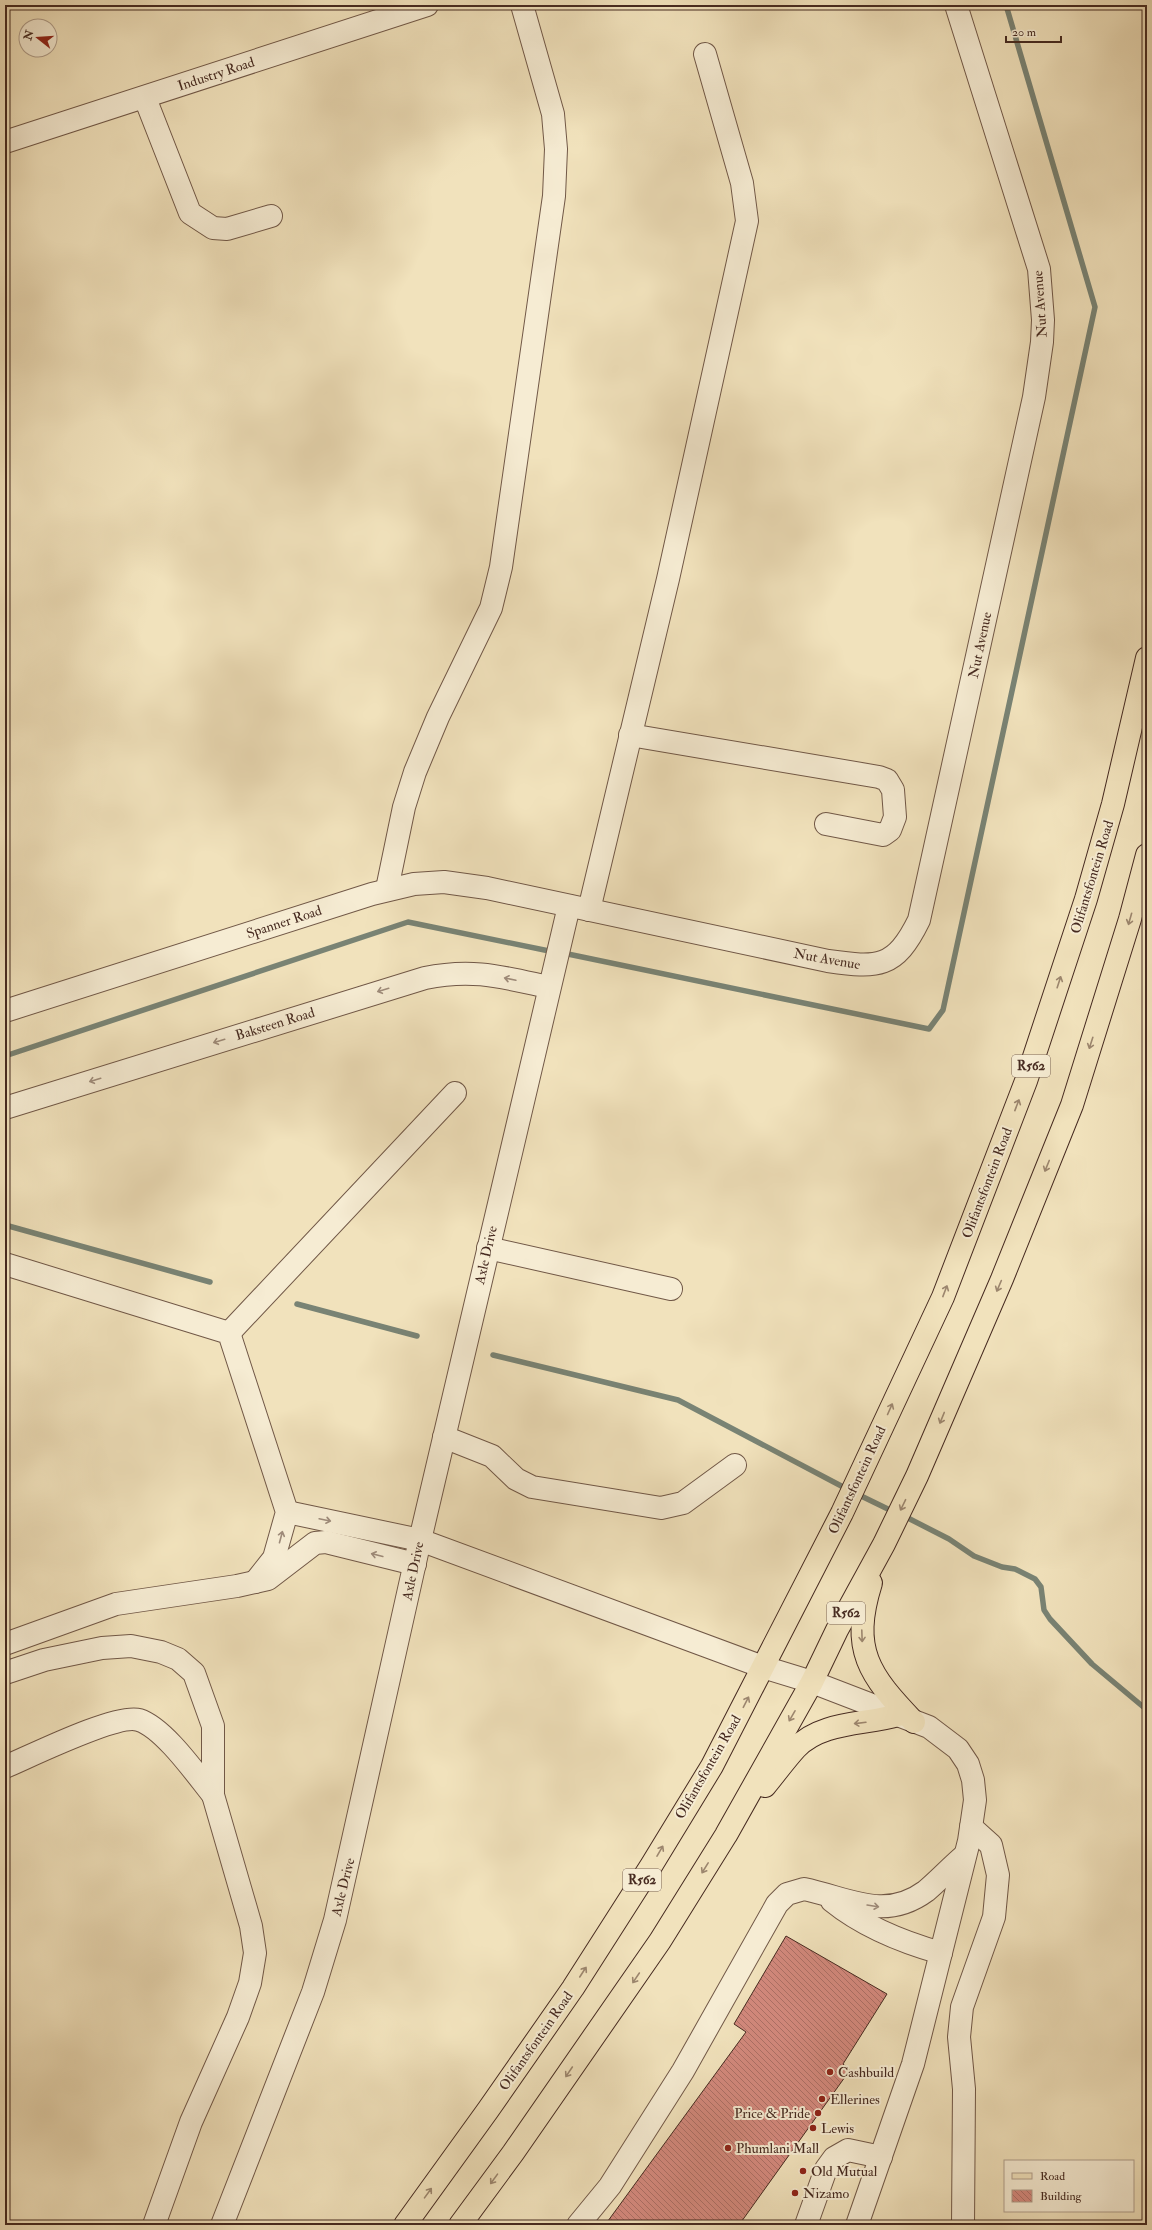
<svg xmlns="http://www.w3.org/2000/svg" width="1152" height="2230" font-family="'IM FELL Double Pica',serif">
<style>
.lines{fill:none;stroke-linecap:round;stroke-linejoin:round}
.stream{stroke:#798374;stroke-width:5.5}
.building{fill:url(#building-back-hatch);stroke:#462a20}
.minor-casing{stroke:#715847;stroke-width:24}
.major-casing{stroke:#462a20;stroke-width:24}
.minor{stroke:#f6ecd3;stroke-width:22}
.major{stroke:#f1e2bc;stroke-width:22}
.oneway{stroke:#9c866e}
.oneway2{stroke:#9e8b7a}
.poi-dot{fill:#8f2418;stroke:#f6ecd3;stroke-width:1.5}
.labels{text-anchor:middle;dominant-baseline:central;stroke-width:4;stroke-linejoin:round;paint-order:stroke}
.shield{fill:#f6ecd3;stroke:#7b6456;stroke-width:1}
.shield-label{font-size:13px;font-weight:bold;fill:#462a20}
.street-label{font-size:14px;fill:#462a20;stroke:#f6ecd3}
.poi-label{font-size:14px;fill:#462a20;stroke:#f6ecd3;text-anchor:start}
</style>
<defs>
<pattern id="building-back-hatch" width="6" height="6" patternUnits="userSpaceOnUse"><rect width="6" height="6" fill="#d3897d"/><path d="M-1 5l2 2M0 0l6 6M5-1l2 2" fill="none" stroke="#ad7066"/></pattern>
</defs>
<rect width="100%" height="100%" fill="#f1e2bc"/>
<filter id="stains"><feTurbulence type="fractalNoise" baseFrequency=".005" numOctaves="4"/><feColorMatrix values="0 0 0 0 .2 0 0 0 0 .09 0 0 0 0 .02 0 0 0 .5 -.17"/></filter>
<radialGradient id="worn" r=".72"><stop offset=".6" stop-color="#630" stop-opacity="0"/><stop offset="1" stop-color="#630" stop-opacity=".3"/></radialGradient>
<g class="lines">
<g class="stream">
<polyline points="563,953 929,1029 943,1010 1095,307 1006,5"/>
<polyline points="5,1056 408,922 554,952"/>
<polyline points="5,1225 210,1282"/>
<polyline points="297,1304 417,1336"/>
<polyline points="493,1355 678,1400 847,1489"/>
<polyline points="855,1493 894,1512"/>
<polyline points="902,1515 949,1539 974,1556 1002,1567 1015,1569 1035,1579 1041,1587 1044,1610 1050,1619 1092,1664 1147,1710"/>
</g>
</g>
<polygon class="building" points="786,1936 887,1994 843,2064 850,2070 739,2225 605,2225 746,2032 734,2024"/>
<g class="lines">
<g class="minor-casing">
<g id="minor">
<polyline points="145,98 190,213 213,228 227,229 271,216"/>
<polyline points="5,142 427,5"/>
<polyline points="630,735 879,777 887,780 893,790 895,817 890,830 883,835 826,824"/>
<polyline points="387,889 404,807 415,772 438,717 491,608 501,567 554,196 556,149 553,114 522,5"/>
<polyline points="589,910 668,579 747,221 742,183 705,54"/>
<path d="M5,1011l367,-117 42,-10 30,-2 43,6 341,73c50,7 67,8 91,-41l115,-523 8,-55 1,-22 -4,-51 -83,-264"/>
<path d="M5,1108l420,-130c48,-10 77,-1 123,9"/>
<polyline points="488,1248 671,1289"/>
<polyline points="5,1264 229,1333 287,1512 274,1558 255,1582"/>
<polyline points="229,1333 455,1093"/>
<polyline points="444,1437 492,1456 516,1479 532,1487 661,1508 683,1503 735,1465"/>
<polyline points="287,1512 420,1540 763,1667 812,1682 929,1727 958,1749 968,1764 973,1780 975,1800 969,1841 913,2064 857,2225"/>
<polyline points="5,1644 116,1604 237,1586 268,1579 315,1543 326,1542 415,1564"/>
<polyline points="5,1673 44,1660 102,1648 131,1646 161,1652 178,1659 194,1673 213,1726 213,1795 251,1926 255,1953 250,1983 238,2017 191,2122 154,2225"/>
<path d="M5,1767c24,-10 112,-54 134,-47 25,8 57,54 74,75"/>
<path d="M832,1901c32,26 70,41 109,52"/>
<polyline points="222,2225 313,1992 335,1920 420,1540 569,906"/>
<path d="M578,2225l32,-39 73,-115 94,-167 10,-10 17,-5c44,9 80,33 122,2 13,-11 25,-24 38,-35"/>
<polyline points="806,2225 826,2169 834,2158 848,2150 881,2157"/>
<polyline points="963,2225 964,2089 959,2037 962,2007 994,1917 998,1875 991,1845 971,1827"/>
</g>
</g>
<g class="major-casing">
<g id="major">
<path d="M871,1583c-21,67 -2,92 43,139"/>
<path d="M765,1786c10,-12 20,-26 31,-38 26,-27 69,-23 102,-33"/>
<polyline points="405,2225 488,2110 573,1988 651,1866 712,1766 842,1513 943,1297 1026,1081 1086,899 1113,804 1147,658"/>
<polyline points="460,2225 513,2153 660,1941 726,1835 812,1682 837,1630 884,1544 917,1476 1002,1279 1072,1105 1130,919 1147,855"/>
</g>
</g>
<use href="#minor" class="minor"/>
<use href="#major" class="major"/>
</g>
<defs><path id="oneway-shaft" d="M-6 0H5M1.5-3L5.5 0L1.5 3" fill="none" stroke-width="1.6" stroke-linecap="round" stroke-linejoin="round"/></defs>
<g class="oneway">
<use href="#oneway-shaft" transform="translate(1130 919) rotate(106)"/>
<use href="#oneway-shaft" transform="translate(1059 982) rotate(-72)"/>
<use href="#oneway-shaft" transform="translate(1091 1043) rotate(108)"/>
<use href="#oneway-shaft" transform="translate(1017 1105) rotate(-69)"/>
<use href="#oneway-shaft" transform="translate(1047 1166) rotate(112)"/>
<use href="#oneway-shaft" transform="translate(999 1286) rotate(113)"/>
<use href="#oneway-shaft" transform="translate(945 1291) rotate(-69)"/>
<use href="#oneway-shaft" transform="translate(890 1409) rotate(-66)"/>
<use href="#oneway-shaft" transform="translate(942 1418) rotate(112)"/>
<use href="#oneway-shaft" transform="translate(903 1505) rotate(116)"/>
<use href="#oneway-shaft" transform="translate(862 1636) rotate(88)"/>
<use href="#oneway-shaft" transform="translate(746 1702) rotate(-63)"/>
<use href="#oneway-shaft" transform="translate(792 1716) rotate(120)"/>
<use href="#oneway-shaft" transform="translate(860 1723) rotate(173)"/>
<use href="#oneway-shaft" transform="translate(660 1851) rotate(-60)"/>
<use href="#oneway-shaft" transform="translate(705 1868) rotate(122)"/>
<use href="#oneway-shaft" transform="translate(583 1972) rotate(-57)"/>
<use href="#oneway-shaft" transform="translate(636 1978) rotate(124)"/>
<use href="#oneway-shaft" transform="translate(569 2072) rotate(124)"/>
<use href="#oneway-shaft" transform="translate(494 2179) rotate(126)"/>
<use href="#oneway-shaft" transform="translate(428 2193) rotate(-54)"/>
</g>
<g class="oneway2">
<use href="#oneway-shaft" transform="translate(510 979) rotate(-168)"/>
<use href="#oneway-shaft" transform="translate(383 990) rotate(163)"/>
<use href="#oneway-shaft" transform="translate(219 1041) rotate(163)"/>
<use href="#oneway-shaft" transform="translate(95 1080) rotate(163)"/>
<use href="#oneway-shaft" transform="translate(325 1520) rotate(12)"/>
<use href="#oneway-shaft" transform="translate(281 1537) rotate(-75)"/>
<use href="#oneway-shaft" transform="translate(377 1555) rotate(-166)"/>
<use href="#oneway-shaft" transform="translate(873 1906) rotate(9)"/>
</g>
<g class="poi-dot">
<circle cx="830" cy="2072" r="4"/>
<circle cx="822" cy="2099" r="4"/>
<circle cx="818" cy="2113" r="4"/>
<circle cx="813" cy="2128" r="4"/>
<circle cx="728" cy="2148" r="4"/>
<circle cx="803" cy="2171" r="4"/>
<circle cx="795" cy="2193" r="4"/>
</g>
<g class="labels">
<g class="shield">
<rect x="1012" y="1055" width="38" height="22" rx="3"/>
<rect x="827" y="1602" width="38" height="22" rx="3"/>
<rect x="623" y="1869" width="38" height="22" rx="3"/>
</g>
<g class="shield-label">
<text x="1031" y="1066">R562</text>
<text x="846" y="1613">R562</text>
<text x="642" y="1880">R562</text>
</g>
<g class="street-label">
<text transform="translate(216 74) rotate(-18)">Industry Road</text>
<text transform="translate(1040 304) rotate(-94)">Nut Avenue</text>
<text transform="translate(980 645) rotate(-78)">Nut Avenue</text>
<text transform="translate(1092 877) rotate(-73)">Olifantsfontein Road</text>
<text transform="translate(284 922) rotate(-18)">Spanner Road</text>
<text transform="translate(827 959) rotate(10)">Nut Avenue</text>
<text transform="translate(275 1024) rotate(-17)">Baksteen Road</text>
<text transform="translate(987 1183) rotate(-69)">Olifantsfontein Road</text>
<text transform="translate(486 1255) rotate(-77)">Axle Drive</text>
<text transform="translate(857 1480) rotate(-65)">Olifantsfontein Road</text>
<text transform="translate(413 1571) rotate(-78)">Axle Drive</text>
<text transform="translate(708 1767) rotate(-60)">Olifantsfontein Road</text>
<text transform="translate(343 1887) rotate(-76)">Axle Drive</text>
<text transform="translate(536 2041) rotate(-55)">Olifantsfontein Road</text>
</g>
<g class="poi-label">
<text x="838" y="2072">Cashbuild</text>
<text x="830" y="2099">Ellerines</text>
<text x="810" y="2113" text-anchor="end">Price &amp; Pride</text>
<text x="821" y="2128">Lewis</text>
<text x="736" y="2148">Phumlani Mall</text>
<text x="811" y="2171">Old Mutual</text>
<text x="803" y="2193">Nizamo</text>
</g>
</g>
<rect width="1152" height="2230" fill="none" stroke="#f1e2bc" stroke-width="20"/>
<rect x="6" y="6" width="1140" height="2218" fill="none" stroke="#462a20" stroke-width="2"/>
<rect x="10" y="10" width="1132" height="2210" fill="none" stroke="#462a20"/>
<rect x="1004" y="2160" width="130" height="52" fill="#f6ecd3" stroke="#b09e8b"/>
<rect x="1012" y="2173" width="20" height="6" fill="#f1e2bc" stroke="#b09e8b"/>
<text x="1040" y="2180" font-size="12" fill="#462a20">Road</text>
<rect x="1012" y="2190" width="20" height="12" fill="url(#building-back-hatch)" stroke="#b09e8b"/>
<text x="1040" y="2200" font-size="12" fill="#462a20">Building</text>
<g transform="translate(38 38) rotate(287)"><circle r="19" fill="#f6ecd3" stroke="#b09e8b"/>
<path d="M0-3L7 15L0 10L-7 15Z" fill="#8f2418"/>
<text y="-6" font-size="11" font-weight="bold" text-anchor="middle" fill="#462a20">N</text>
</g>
<path d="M1006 36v6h55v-6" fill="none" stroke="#462a20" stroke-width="2"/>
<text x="1012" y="36" font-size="12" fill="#462a20" stroke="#f6ecd3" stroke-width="3" paint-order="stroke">20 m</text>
<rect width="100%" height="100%" filter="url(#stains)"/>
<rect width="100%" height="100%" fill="url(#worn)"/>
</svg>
